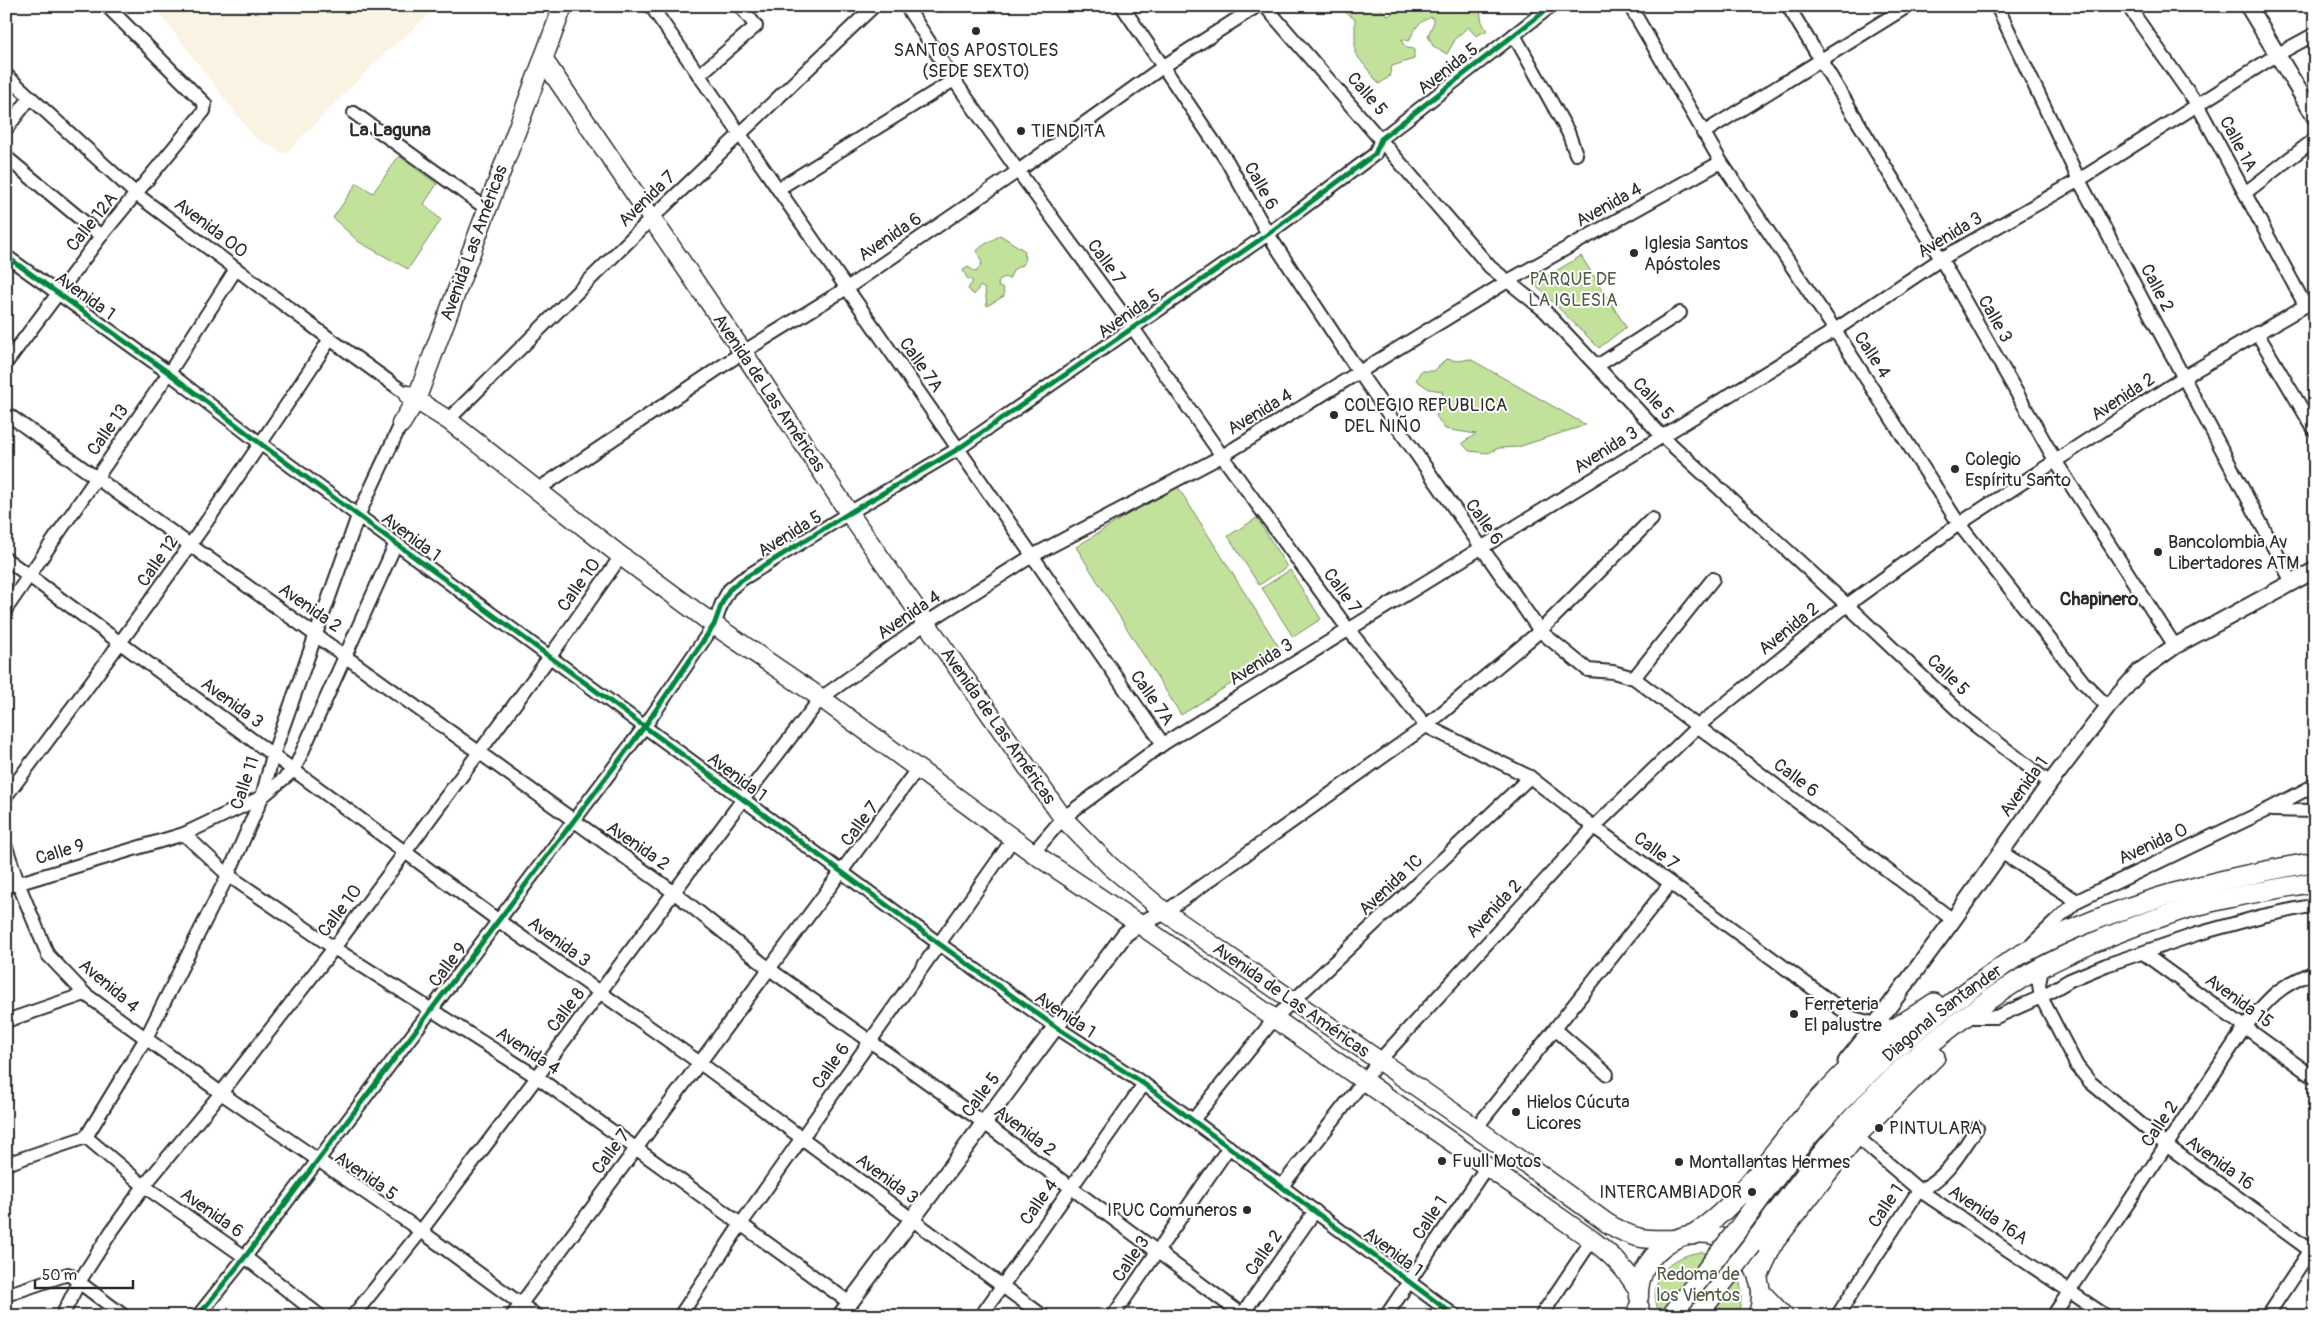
<svg xmlns="http://www.w3.org/2000/svg" width="2321" height="1322" font-family="Pangolin,sans-serif">
<style>
.built{fill:#faf2e3}
.green{fill:#c2e29b;stroke:#768663}
.lines{fill:none;stroke-linecap:round;stroke-linejoin:round}
.minor-casing{stroke:#2b2b2b;stroke-width:16}
.tertiary-casing{stroke:#2b2b2b;stroke-width:19}
.secondary-casing{stroke:#2b2b2b;stroke-width:21}
.primary-casing{stroke:#2b2b2b;stroke-width:22}
.minor{stroke:#fff;stroke-width:12}
.tertiary{stroke:#fff;stroke-width:15}
.secondary{stroke:#fff;stroke-width:18}
.primary{stroke:#fff;stroke-width:19}
.primary-bridge-casing{stroke:#2b2b2b;stroke-width:22;stroke-linecap:butt}
.primary-bridge{stroke:#fff;stroke-width:19}
.cycleway-casing{stroke:#fff;stroke-width:8}
.cycleway{stroke:#00873e;stroke-width:5}
.poi-dot{fill:#2b2b2b;stroke:#fff;stroke-width:2}
.labels{text-anchor:middle;dominant-baseline:central;stroke-width:4;stroke-linejoin:round;paint-order:stroke}
.poi-label{font-size:18px;fill:#2b2b2b;stroke:#fff;text-anchor:start}
.street-label{font-size:18px;fill:#2b2b2b;stroke:#fff}
.park-label{font-size:18px;fill:#515947;stroke:#fff}
.neighbourhood-label{font-size:19px;font-weight:bold;fill:#2b2b2b;stroke:#fff}
</style>
<rect width="100%" height="100%" fill="#fff"/>
<filter id="ink" filterUnits="userSpaceOnUse"><feTurbulence type="fractalNoise" baseFrequency=".02" numOctaves="2"/><feDisplacementMap in="SourceGraphic" scale="10" xChannelSelector="R" yChannelSelector="G"/><feConvolveMatrix kernelMatrix="1 2 1 2 8 2 1 2 1" color-interpolation-filters="sRGB"/></filter>
<g filter="url(#ink)">
<polygon class="built" points="154,6 439,6 383,55 285,154 253,136"/>
<g class="green">
<path d="M1349,6h30l9,10 15,-10h76c3,10 0,16 9,24l-12,6 -8,-9 -12,11 -9,16 -14,-8 -5,-10 6,-14 -2,-5c-13,4 -17,11 -23,24l-7,-2 1,5 4,4 7,1v10l-22,7 -3,11 -10,7 -24,-31v-34l-9,-6v-5z"/>
<polygon points="399,156 437,184 424,204 441,220 408,269 359,242 333,218 357,183 373,193"/>
<path d="M1000,235l25,16 -1,13 -10,5 -5,10 -4,-2 -6,3 -1,7 5,1 1,8 -17,10 -2,-17 -5,-3 -6,9 -6,-6 5,-8 -6,-3 -4,-8 5,-3 8,5 6,-9 -5,-12c5,-7 16,-10 23,-16z"/>
<polygon points="1581,256 1626,327 1599,348 1534,284"/>
<polygon points="1446,359 1459,361 1470,359 1586,425 1518,447 1499,448 1488,453 1469,451 1462,443 1476,434 1445,429 1436,416 1443,400 1442,391 1429,389 1416,380 1421,371 1434,371"/>
<polygon points="1176,484 1282,652 1181,715 1076,547"/>
<polygon points="1257,518 1287,567 1259,585 1228,536"/>
<polygon points="1290,570 1321,619 1293,637 1262,588"/>
<path d="M1703,1252c33,9 46,32 34,64h-76c-18,-34 9,-62 42,-64z"/>
</g>
<g class="lines">
<g class="minor-casing">
<g id="minor">
<polyline points="651,6 1163,744"/>
<polyline points="906,6 954,80 1018,171 1133,328 1222,456 1348,629 1426,726 1530,777 1594,827 1853,1018 1876,1024 1885,1024"/>
<polyline points="1122,6 1227,161 1268,234 1359,372 1540,631 1588,670 1613,672 1634,678 1953,920"/>
<polyline points="1265,6 1490,267 1545,311 1662,436 1847,605 1967,719 2050,783"/>
<polyline points="1630,6 1721,162 1835,330 1959,524 2084,683 2108,707"/>
<polyline points="1788,6 1941,259 2056,462 2175,646"/>
<polyline points="1997,6 2079,180 2292,582"/>
<polyline points="2128,6 2198,106 2305,305"/>
<polyline points="1514,35 1568,132 1576,154"/>
<polyline points="6,75 136,194 330,339 408,395"/>
<polyline points="699,75 756,26 740,6"/>
<polyline points="354,113 480,204"/>
<polyline points="6,129 30,98"/>
<polyline points="1703,133 1908,6"/>
<polyline points="6,157 101,236"/>
<polyline points="778,189 954,80"/>
<polyline points="2245,193 2315,139"/>
<polyline points="6,256 169,373 261,444 938,943 1056,1027 1144,1084 1455,1316"/>
<polyline points="2257,333 2315,431"/>
<polyline points="6,363 101,236 204,111 205,104 107,6"/>
<polyline points="1597,366 1680,313"/>
<polyline points="6,413 675,893 768,968 984,1123 1244,1316"/>
<polyline points="448,420 651,219 874,6"/>
<polyline points="537,490 743,352 847,288 1018,171 1164,66 1257,6"/>
<polyline points="6,559 499,921 700,1063 1043,1316"/>
<polyline points="6,609 169,373 236,269"/>
<polyline points="1634,678 1713,579"/>
<path d="M6,796c113,-149 222,-300 324,-457"/>
<polyline points="2272,810 2315,811"/>
<polyline points="184,834 228,875 334,948 537,1077 850,1303"/>
<polyline points="6,847 18,883 48,955 85,994 221,1093 421,1231 537,1316"/>
<polyline points="2001,852 2077,901"/>
<polyline points="1033,853 1063,818 1163,744 1835,330 1941,259 2079,180 2278,54 2315,34"/>
<polyline points="6,887 184,834 262,797 294,770 396,543"/>
<polyline points="1165,912 1426,726 1540,631 1652,519"/>
<polyline points="2033,943 2077,901 2269,809 2315,785"/>
<polyline points="2143,953 2315,1078"/>
<polyline points="2042,969 2039,984 2041,997 2077,1066 2090,1082 2166,1145 2315,1254"/>
<polyline points="1965,1017 1996,1017 2041,997 2070,980 2106,965 2197,934 2262,916 2315,905"/>
<polyline points="6,1021 85,994"/>
<polyline points="1555,1029 1607,1074"/>
<polyline points="1193,1120 1275,1018 1530,777"/>
<polyline points="1476,1128 1670,884"/>
<polyline points="1856,1136 1919,1190 2106,1316"/>
<polyline points="86,1137 146,1038 228,875 262,797 273,755 358,516 401,424"/>
<polyline points="86,1137 144,1186 245,1257 320,1316"/>
<polyline points="6,1164 86,1137"/>
<polyline points="1282,1186 1379,1061 1594,827 1698,726 1847,605 1959,524 2184,377 2315,300"/>
<polyline points="6,1295 68,1274 124,1316"/>
<polyline points="62,1316 79,1282 111,1232 144,1186 221,1093 334,948 549,658 621,556"/>
<polyline points="198,1316 245,1257 645,726 714,625 722,603 729,590 741,580 849,513 958,449 1268,234 1375,154 1381,139 1551,6"/>
<polyline points="353,1316 421,1231 537,1077 743,799 821,698 926,623 1032,556 1222,456 1508,281 1721,162"/>
<polyline points="512,1316 918,768"/>
<polyline points="680,1316 741,1224 1013,839"/>
<polyline points="981,1316 1144,1084"/>
<polyline points="1113,1316 1229,1147"/>
<polyline points="1241,1316 1315,1211"/>
<polyline points="1386,1316 1487,1166"/>
<polyline points="1541,1316 1588,1246"/>
<path d="M1837,1316l82,-126c27,-10 42,-39 58,-62"/>
<path d="M2053,1316l192,-289c24,-29 33,-41 70,-55"/>
<polyline points="2267,1316 2314,1245"/>
</g>
</g>
<g class="tertiary-casing">
<g id="tertiary">
<polyline points="2248,6 2315,117"/>
<polyline points="1846,1062 1876,1024 1953,920 2050,783 2108,707 2140,671 2175,646 2315,570"/>
<polyline points="840,1316 1125,934 1139,924 1165,912"/>
</g>
</g>
<g class="secondary-casing">
<g id="secondary">
<path d="M543,59l200,293 106,161 214,305 47,48 55,46 311,216 131,95c28,17 37,17 69,16"/>
<path d="M408,395l40,25 173,136 93,69 107,73 212,155 106,71 453,316c20,15 34,29 46,50"/>
<polyline points="401,424 416,400 563,6"/>
<polyline points="1761,1292 1784,1316"/>
<path d="M1639,1297c-2,-40 40,-73 78,-61 32,9 53,49 40,80"/>
</g>
</g>
<g class="primary-casing">
<g id="primary">
<path id="s1" d="M1735,1233c28,-38 56,-79 88,-113 45,-49 97,-95 150,-133 16,-10 31,-23 47,-32 92,-50 193,-76 295,-93"/>
<path d="M1692,1235c46,-28 77,-79 112,-119 24,-28 51,-55 79,-79 15,-12 34,-22 51,-34"/>
<path d="M1752,1245c31,-40 60,-82 93,-119 49,-55 111,-107 174,-146 41,-25 102,-50 148,-65 48,-17 98,-24 148,-33"/>
<polyline points="1758,1276 1774,1242 1856,1136 1935,1057"/>
<polyline points="1636,1316 1639,1307"/>
</g>
</g>
<use href="#minor" class="minor"/>
<use href="#tertiary" class="tertiary"/>
<use href="#secondary" class="secondary"/>
<use href="#primary" class="primary"/>
<g class="primary-bridge-casing">
<g id="primary-bridge">
<polyline points="1671,1316 1735,1233"/>
<polyline points="1697,1316 1752,1245"/>
</g>
</g>
<use href="#primary-bridge" class="primary-bridge"/>
<g class="cycleway-casing">
<g id="cycleway">
<polyline points="6,256 169,373 261,444 938,943 1056,1027 1144,1084 1455,1316"/>
<polyline points="198,1316 245,1257 645,726 714,625 722,603 729,590 741,580 849,513 958,449 1268,234 1375,154 1381,139 1551,6"/>
</g>
</g>
<use href="#cycleway" class="cycleway"/>
</g>
</g>
<g class="poi-dot">
<circle cx="976" cy="31" r="5"/>
<circle cx="1021" cy="131" r="5"/>
<circle cx="1634" cy="253" r="5"/>
<circle cx="1334" cy="415" r="5"/>
<circle cx="1955" cy="469" r="5"/>
<circle cx="2158" cy="552" r="5"/>
<circle cx="1794" cy="1014" r="5"/>
<circle cx="1516" cy="1112" r="5"/>
<circle cx="1879" cy="1128" r="5"/>
<circle cx="1442" cy="1161" r="5"/>
<circle cx="1679" cy="1162" r="5"/>
<circle cx="1752" cy="1192" r="5"/>
<circle cx="1247" cy="1210" r="5"/>
</g>
<g class="labels">
<g class="poi-label">
<text x="976" y="50" text-anchor="middle">SANTOS APOSTOLES<tspan x="976" dy="21">(SEDE SEXTO)</tspan></text>
<text x="1031" y="131">TIENDITA</text>
<text x="1644" y="243">Iglesia Santos<tspan x="1644" dy="21">Apóstoles</tspan></text>
<text x="1344" y="405">COLEGIO REPUBLICA<tspan x="1344" dy="21">DEL NIÑO</tspan></text>
<text x="1965" y="459">Colegio<tspan x="1965" dy="21">Espíritu Santo</tspan></text>
<text x="2168" y="542">Bancolombia Av<tspan x="2168" dy="21">Libertadores ATM</tspan></text>
<text x="1804" y="1004">Ferreteria<tspan x="1804" dy="21">El palustre</tspan></text>
<text x="1526" y="1102">Hielos Cúcuta<tspan x="1526" dy="21">Licores</tspan></text>
<text x="1889" y="1128">PINTULARA</text>
<text x="1452" y="1161">Fuull Motos</text>
<text x="1689" y="1162">Montallantas Hermes</text>
<text x="1742" y="1192" text-anchor="end">INTERCAMBIADOR</text>
<text x="1237" y="1210" text-anchor="end">IPUC Comuneros</text>
</g>
<g class="street-label">
<text transform="translate(1448 69) rotate(-38)">Avenida 5</text>
<text transform="translate(1367 94) rotate(49)">Calle 5</text>
<text transform="translate(2238 144) rotate(62)">Calle 1A</text>
<text transform="translate(1261 186) rotate(61)">Calle 6</text>
<text transform="translate(647 199) rotate(-44)">Avenida 7</text>
<text transform="translate(1609 205) rotate(-29)">Avenida 4</text>
<text transform="translate(92 222) rotate(-51)">Calle 12A</text>
<text transform="translate(211 228) rotate(37)">Avenida 00</text>
<text transform="translate(1950 235) rotate(-31)">Avenida 3</text>
<text transform="translate(890 237) rotate(-34)">Avenida 6</text>
<text transform="translate(474 243) rotate(-70)">Avenida Las Américas</text>
<text transform="translate(1106 262) rotate(54)">Calle 7</text>
<text transform="translate(2157 288) rotate(62)">Calle 2</text>
<text transform="translate(85 296) rotate(36)">Avenida 1</text>
<text transform="translate(1129 314) rotate(-35)">Avenida 5</text>
<text transform="translate(1995 319) rotate(61)">Calle 3</text>
<text transform="translate(1872 355) rotate(57)">Calle 4</text>
<text transform="translate(921 365) rotate(55)">Calle 7A</text>
<text transform="translate(769 393) rotate(56)">Avenida de Las Américas</text>
<text transform="translate(2123 397) rotate(-33)">Avenida 2</text>
<text transform="translate(1653 399) rotate(47)">Calle 5</text>
<text transform="translate(1260 412) rotate(-31)">Avenida 4</text>
<text transform="translate(108 430) rotate(-55)">Calle 13</text>
<text transform="translate(1606 450) rotate(-32)">Avenida 3</text>
<text transform="translate(1484 522) rotate(55)">Calle 6</text>
<text transform="translate(790 534) rotate(-32)">Avenida 5</text>
<text transform="translate(411 537) rotate(37)">Avenida 1</text>
<text transform="translate(158 561) rotate(-55)">Calle 12</text>
<text transform="translate(579 585) rotate(-55)">Calle 10</text>
<text transform="translate(1342 591) rotate(54)">Calle 7</text>
<text transform="translate(310 608) rotate(35)">Avenida 2</text>
<text transform="translate(909 615) rotate(-34)">Avenida 4</text>
<text transform="translate(1789 629) rotate(-39)">Avenida 2</text>
<text transform="translate(1261 662) rotate(-32)">Avenida 3</text>
<text transform="translate(1948 675) rotate(44)">Calle 5</text>
<text transform="translate(1152 698) rotate(55)">Calle 7A</text>
<text transform="translate(232 703) rotate(36)">Avenida 3</text>
<text transform="translate(998 726) rotate(55)">Avenida de Las Américas</text>
<text transform="translate(737 777) rotate(37)">Avenida 1</text>
<text transform="translate(1796 778) rotate(37)">Calle 6</text>
<text transform="translate(245 783) rotate(-71)">Calle 11</text>
<text transform="translate(2024 787) rotate(-54)">Avenida 1</text>
<text transform="translate(860 824) rotate(-53)">Calle 7</text>
<text transform="translate(2153 844) rotate(-25)">Avenida 0</text>
<text transform="translate(638 846) rotate(35)">Avenida 2</text>
<text transform="translate(1656 851) rotate(37)">Calle 7</text>
<text transform="translate(60 852) rotate(-17)">Calle 9</text>
<text transform="translate(1391 885) rotate(-43)">Avenida 1C</text>
<text transform="translate(1494 909) rotate(-47)">Avenida 2</text>
<text transform="translate(340 911) rotate(-53)">Calle 10</text>
<text transform="translate(559 942) rotate(36)">Avenida 3</text>
<text transform="translate(448 965) rotate(-53)">Calle 9</text>
<text transform="translate(109 986) rotate(40)">Avenida 4</text>
<text transform="translate(1291 1000) rotate(35)">Avenida de Las Américas</text>
<text transform="translate(2239 1001) rotate(36)">Avenida 15</text>
<text transform="translate(566 1010) rotate(-53)">Calle 8</text>
<text transform="translate(1065 1015) rotate(34)">Avenida 1</text>
<text stroke="none"><textPath href="#s1" startOffset="304">Diagonal Santander</textPath></text>
<text transform="translate(528 1051) rotate(33)">Avenida 4</text>
<text transform="translate(831 1066) rotate(-55)">Calle 6</text>
<text transform="translate(981 1095) rotate(-53)">Calle 5</text>
<text transform="translate(2160 1124) rotate(-56)">Calle 2</text>
<text transform="translate(1025 1131) rotate(37)">Avenida 2</text>
<text transform="translate(611 1152) rotate(-53)">Calle 7</text>
<text transform="translate(2220 1163) rotate(36)">Avenida 16</text>
<text transform="translate(366 1176) rotate(35)">Avenida 5</text>
<text transform="translate(887 1179) rotate(36)">Avenida 3</text>
<text transform="translate(1039 1202) rotate(-55)">Calle 4</text>
<text transform="translate(1886 1206) rotate(-56)">Calle 1</text>
<text transform="translate(212 1213) rotate(35)">Avenida 6</text>
<text transform="translate(1988 1215) rotate(34)">Avenida 16A</text>
<text transform="translate(1430 1218) rotate(-56)">Calle 1</text>
<text transform="translate(1393 1252) rotate(37)">Avenida 1</text>
<text transform="translate(1264 1253) rotate(-55)">Calle 2</text>
<text transform="translate(1131 1259) rotate(-56)">Calle 3</text>
</g>
<g class="park-label">
<text x="1573" y="279">PARQUE DE<tspan x="1573" dy="21">LA IGLESIA</tspan></text>
<text x="1698" y="1274">Redoma de<tspan x="1698" dy="21">los Vientos</tspan></text>
</g>
<g class="neighbourhood-label">
<text x="390" y="130">La Laguna</text>
<text x="2099" y="599">Chapinero</text>
</g>
</g>
<rect width="2321" height="1322" fill="none" stroke="#fff" stroke-width="25"/>
<rect x="12" y="12" width="2296" height="1297" fill="none" stroke="#2b2b2b" stroke-width="2" filter="url(#ink)"/>
<path d="M35 1280v8h98v-8" fill="none" stroke="#2b2b2b" stroke-width="2.5"/>
<text x="42" y="1280" font-size="15" fill="#2b2b2b" stroke="#ffffff" stroke-width="4" paint-order="stroke">50 m</text>
</svg>
